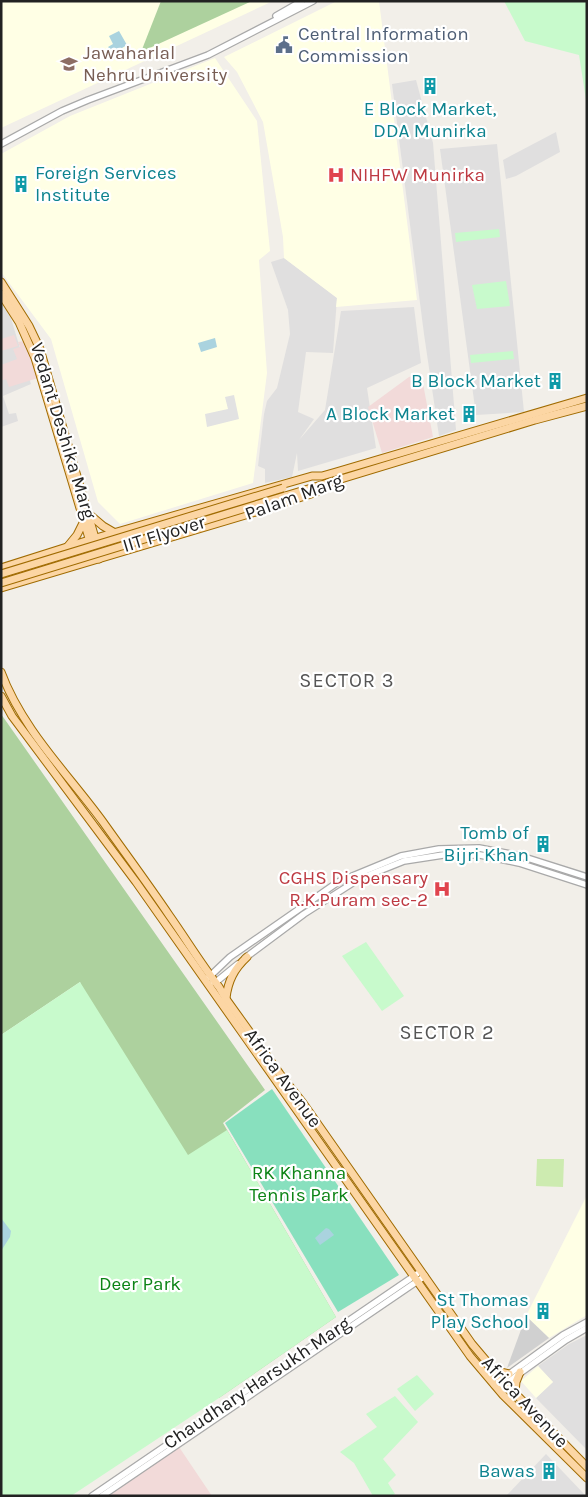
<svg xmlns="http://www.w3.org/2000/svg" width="588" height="1497" font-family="Karla,sans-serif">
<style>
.residential{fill:#e0dfdf}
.commercial{fill:#f2dad9}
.education{fill:#ffffe5}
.religious{fill:#d0d0d0}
.grass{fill:#cdebb0}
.forest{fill:#add19e}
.park{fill:#c8facc}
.pitch{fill:#88e0be}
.parking{fill:#e2e2e2}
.water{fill:#aad3df}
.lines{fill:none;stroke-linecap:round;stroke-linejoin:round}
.minor-casing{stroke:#a9a9a9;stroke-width:8}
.major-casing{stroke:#a06b00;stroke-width:9}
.minor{stroke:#fff;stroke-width:5.5}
.major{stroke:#fcd6a4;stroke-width:7}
.major-bridge-casing{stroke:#a06b00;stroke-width:9;stroke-linecap:butt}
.major-bridge{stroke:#fcd6a4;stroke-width:7}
.labels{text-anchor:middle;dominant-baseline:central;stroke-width:4.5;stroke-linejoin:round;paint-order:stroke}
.service-label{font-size:19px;fill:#4e5e75;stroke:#fff;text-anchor:start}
.education-label{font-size:19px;fill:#785e54;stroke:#fff;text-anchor:start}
.culture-label{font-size:19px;fill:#0d838f;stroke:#fff;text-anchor:end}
.health-label{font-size:19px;fill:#be3a42;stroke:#fff;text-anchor:start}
.street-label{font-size:19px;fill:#222;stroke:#fff}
.park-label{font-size:19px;fill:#0c8416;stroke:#fff}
.neighbourhood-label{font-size:20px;letter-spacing:1px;fill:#555;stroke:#fff}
</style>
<rect width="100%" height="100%" fill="#f2efe9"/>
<g class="residential">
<polygon points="416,80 433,143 456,430 439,436 424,334 392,84"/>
<polygon points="556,132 560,152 516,176 506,179 503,160"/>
<polygon points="497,144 524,412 476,415 440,149"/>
<polygon points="284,258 337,298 333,353 306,352 298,412 314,419 299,440 325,410 341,311 414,307 421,363 367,388 376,448 298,471 297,453 292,477 265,483 265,469 258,466 264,414 267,401 277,388 290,334 288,310 271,262"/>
<polygon points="1,302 9,312 31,384 3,396 9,414 16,413 18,421 1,427"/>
<polygon points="587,1335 587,1450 536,1398 553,1382 538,1366 569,1344"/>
<polygon points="546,1454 586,1496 506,1496"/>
</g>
<g class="commercial">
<polygon points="14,335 18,346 1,351 1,339"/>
<polygon points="24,341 32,355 38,378 9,387 6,379 1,381 1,365 17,359 13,349 20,347 18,342"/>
<polygon points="421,373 433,437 382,453 368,407 409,377"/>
<polygon points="179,1447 212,1496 108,1496"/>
</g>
<g class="education">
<polygon points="1,1 273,1 1,128"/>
<polygon points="337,1 379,1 417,300 336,307 337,298 284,258 283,237 263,122 237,72 224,57"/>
<polygon points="215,58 257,121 270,251 259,260 267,373 253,483 120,524 98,502 51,339 1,272 1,154 70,116"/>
<polygon points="587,1195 587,1315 549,1338 526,1316"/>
<polygon points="538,1366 553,1382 536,1398 521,1381"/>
</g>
<polygon class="religious" points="526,1316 549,1338 507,1368"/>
<polygon class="grass" points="537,1159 564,1159 563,1187 536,1186"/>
<g class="forest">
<polygon points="161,1 252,1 141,52"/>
<polygon points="1,714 265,1090 223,1123 336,1317 219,1398 80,982 1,1035"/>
</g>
<g class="park">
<polygon points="504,1 587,1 587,106 579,55 525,41"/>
<polygon points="499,229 500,237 456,242 455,233"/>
<polygon points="506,281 510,306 477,309 472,285"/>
<polygon points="513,351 514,359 471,363 470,355"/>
<polygon points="366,942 404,996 382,1011 342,956"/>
<polygon points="80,982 188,1155 227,1130 336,1317 219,1398 71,1496 1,1496 1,1035"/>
<polygon points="417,1375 434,1394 415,1411 397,1389"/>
<polygon points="395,1396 418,1422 383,1459 396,1475 388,1483 395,1494 391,1496 373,1496 354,1463 340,1452 377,1427 366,1414"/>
</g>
<polygon class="pitch" points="272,1089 399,1275 338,1312 225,1123"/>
<polygon class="parking" points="234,395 239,419 207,427 205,414 228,409 225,397"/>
<g class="water">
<polygon points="119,31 127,45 112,54 108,47 113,44 109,36"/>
<polygon points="215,338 217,347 201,352 198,343"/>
<polygon points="1,1218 11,1231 10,1237 1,1251"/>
<polygon points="326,1228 329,1229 334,1235 320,1245 315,1238"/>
</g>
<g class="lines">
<g class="minor-casing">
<g id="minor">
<polyline points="276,16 302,1"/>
<polyline points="1,144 62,111 88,100 208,55 313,1"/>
<polyline points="245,958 304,914 359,879 404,861 443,855 480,855 519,863 587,885"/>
<polyline points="208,978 230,957 338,882 401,856 439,849 479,848 521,856 587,877"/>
<polyline points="213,982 216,982 238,964"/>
<polyline points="494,1385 563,1335 587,1322"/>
<polyline points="498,1389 566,1340 587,1328"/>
<polyline points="92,1496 417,1274"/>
<polyline points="102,1496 425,1276"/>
</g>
</g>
<g class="major-casing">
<g id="major">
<polyline points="1,282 29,326 40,349 95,538 99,559"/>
<polyline points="1,294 19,322 35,358 91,545"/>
<polyline points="285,496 535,420 587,406"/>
<polyline points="90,515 103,526 115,533"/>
<polyline points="68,546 77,535 84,521"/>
<polyline points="1,568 89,540 312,476 322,476 336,472 587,398"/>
<polyline points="1,588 259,511 317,492 326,484"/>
<path d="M1,672c21,57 67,102 102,150 22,31 45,62 66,93 17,24 32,49 50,72l7,12 54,75 23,29 169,241 33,39 82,84"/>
<polyline points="1,696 12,716 136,882 470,1356 503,1395 587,1478"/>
<path d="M226,998c2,-17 8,-29 21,-41"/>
<polyline points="496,1371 509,1374"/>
<polyline points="515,1392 516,1382 520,1372"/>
</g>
</g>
<use href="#minor" class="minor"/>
<use href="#major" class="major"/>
<g class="major-bridge-casing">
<g id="major-bridge">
<polyline points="1,574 283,488"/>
<polyline points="1,583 285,496"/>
</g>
</g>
<use href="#major-bridge" class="major-bridge"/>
</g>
<defs>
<g id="civic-bare" transform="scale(1.35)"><path d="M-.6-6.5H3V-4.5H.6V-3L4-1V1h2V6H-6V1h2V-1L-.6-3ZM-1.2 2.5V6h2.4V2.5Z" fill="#5c6f8a" stroke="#fff" stroke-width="2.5" paint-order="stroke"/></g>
<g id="university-bare" transform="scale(1.35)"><path d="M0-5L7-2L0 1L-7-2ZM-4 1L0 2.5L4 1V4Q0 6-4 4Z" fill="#8d6e63" stroke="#fff" stroke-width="2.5" paint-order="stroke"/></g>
<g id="building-bare" transform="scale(1.35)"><path d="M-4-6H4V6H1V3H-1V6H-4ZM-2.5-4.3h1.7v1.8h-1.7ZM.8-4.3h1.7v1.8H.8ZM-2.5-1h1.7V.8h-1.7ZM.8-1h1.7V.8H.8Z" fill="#0f9aa8" stroke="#fff" stroke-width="2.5" paint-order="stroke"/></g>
<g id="hospital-bare" transform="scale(1.35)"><path d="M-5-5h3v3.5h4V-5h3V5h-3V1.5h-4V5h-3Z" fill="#e0444e" stroke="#fff" stroke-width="2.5" paint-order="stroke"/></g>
</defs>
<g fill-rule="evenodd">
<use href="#civic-bare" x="284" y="45"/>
<use href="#university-bare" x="69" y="64"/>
<use href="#building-bare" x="430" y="86"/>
<use href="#hospital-bare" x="336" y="175"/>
<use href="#building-bare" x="21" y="184"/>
<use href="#building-bare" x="555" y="381"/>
<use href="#building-bare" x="469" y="414"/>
<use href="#building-bare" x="543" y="844"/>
<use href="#hospital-bare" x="442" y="889"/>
<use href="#building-bare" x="543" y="1311"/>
<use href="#building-bare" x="549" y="1471"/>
</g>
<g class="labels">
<g class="service-label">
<text x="298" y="34">Central Information<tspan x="298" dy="22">Commission</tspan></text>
</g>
<g class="education-label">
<text x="83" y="53">Jawaharlal<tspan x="83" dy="22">Nehru University</tspan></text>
</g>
<g class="culture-label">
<text x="430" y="109" text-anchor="middle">E Block Market,<tspan x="430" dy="22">DDA Munirka</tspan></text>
<text x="35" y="173" text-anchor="start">Foreign Services<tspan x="35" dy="22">Institute</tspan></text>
<text x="541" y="381">B Block Market</text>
<text x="455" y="414">A Block Market</text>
<text x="529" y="833">Tomb of<tspan x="529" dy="22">Bijri Khan</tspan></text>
<text x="529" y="1300">St Thomas<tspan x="529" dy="22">Play School</tspan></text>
<text x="535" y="1471">Bawas</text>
</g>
<g class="health-label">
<text x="350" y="175">NIHFW Munirka</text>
<text x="428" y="878" text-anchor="end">CGHS Dispensary<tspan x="428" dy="22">R.K.Puram sec-2</tspan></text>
</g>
<g class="street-label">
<text transform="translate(63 431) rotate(73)">Vedant Deshika Marg</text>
<text transform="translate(294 497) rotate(-20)">Palam Marg</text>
<text transform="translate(164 534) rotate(-17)">IIT Flyover</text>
<text transform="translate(283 1078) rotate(54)">Africa Avenue</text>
<text transform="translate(257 1383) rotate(-34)">Chaudhary Harsukh Marg</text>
<text transform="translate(525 1402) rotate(47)">Africa Avenue</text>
</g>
<g class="park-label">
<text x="299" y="1173">RK Khanna<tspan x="299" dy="22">Tennis Park</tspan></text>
<text x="140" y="1284">Deer Park</text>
</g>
<g class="neighbourhood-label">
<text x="347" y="680">SECTOR 3</text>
<text x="447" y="1032">SECTOR 2</text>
</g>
</g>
<rect width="588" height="1497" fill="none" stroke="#222222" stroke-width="5"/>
</svg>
